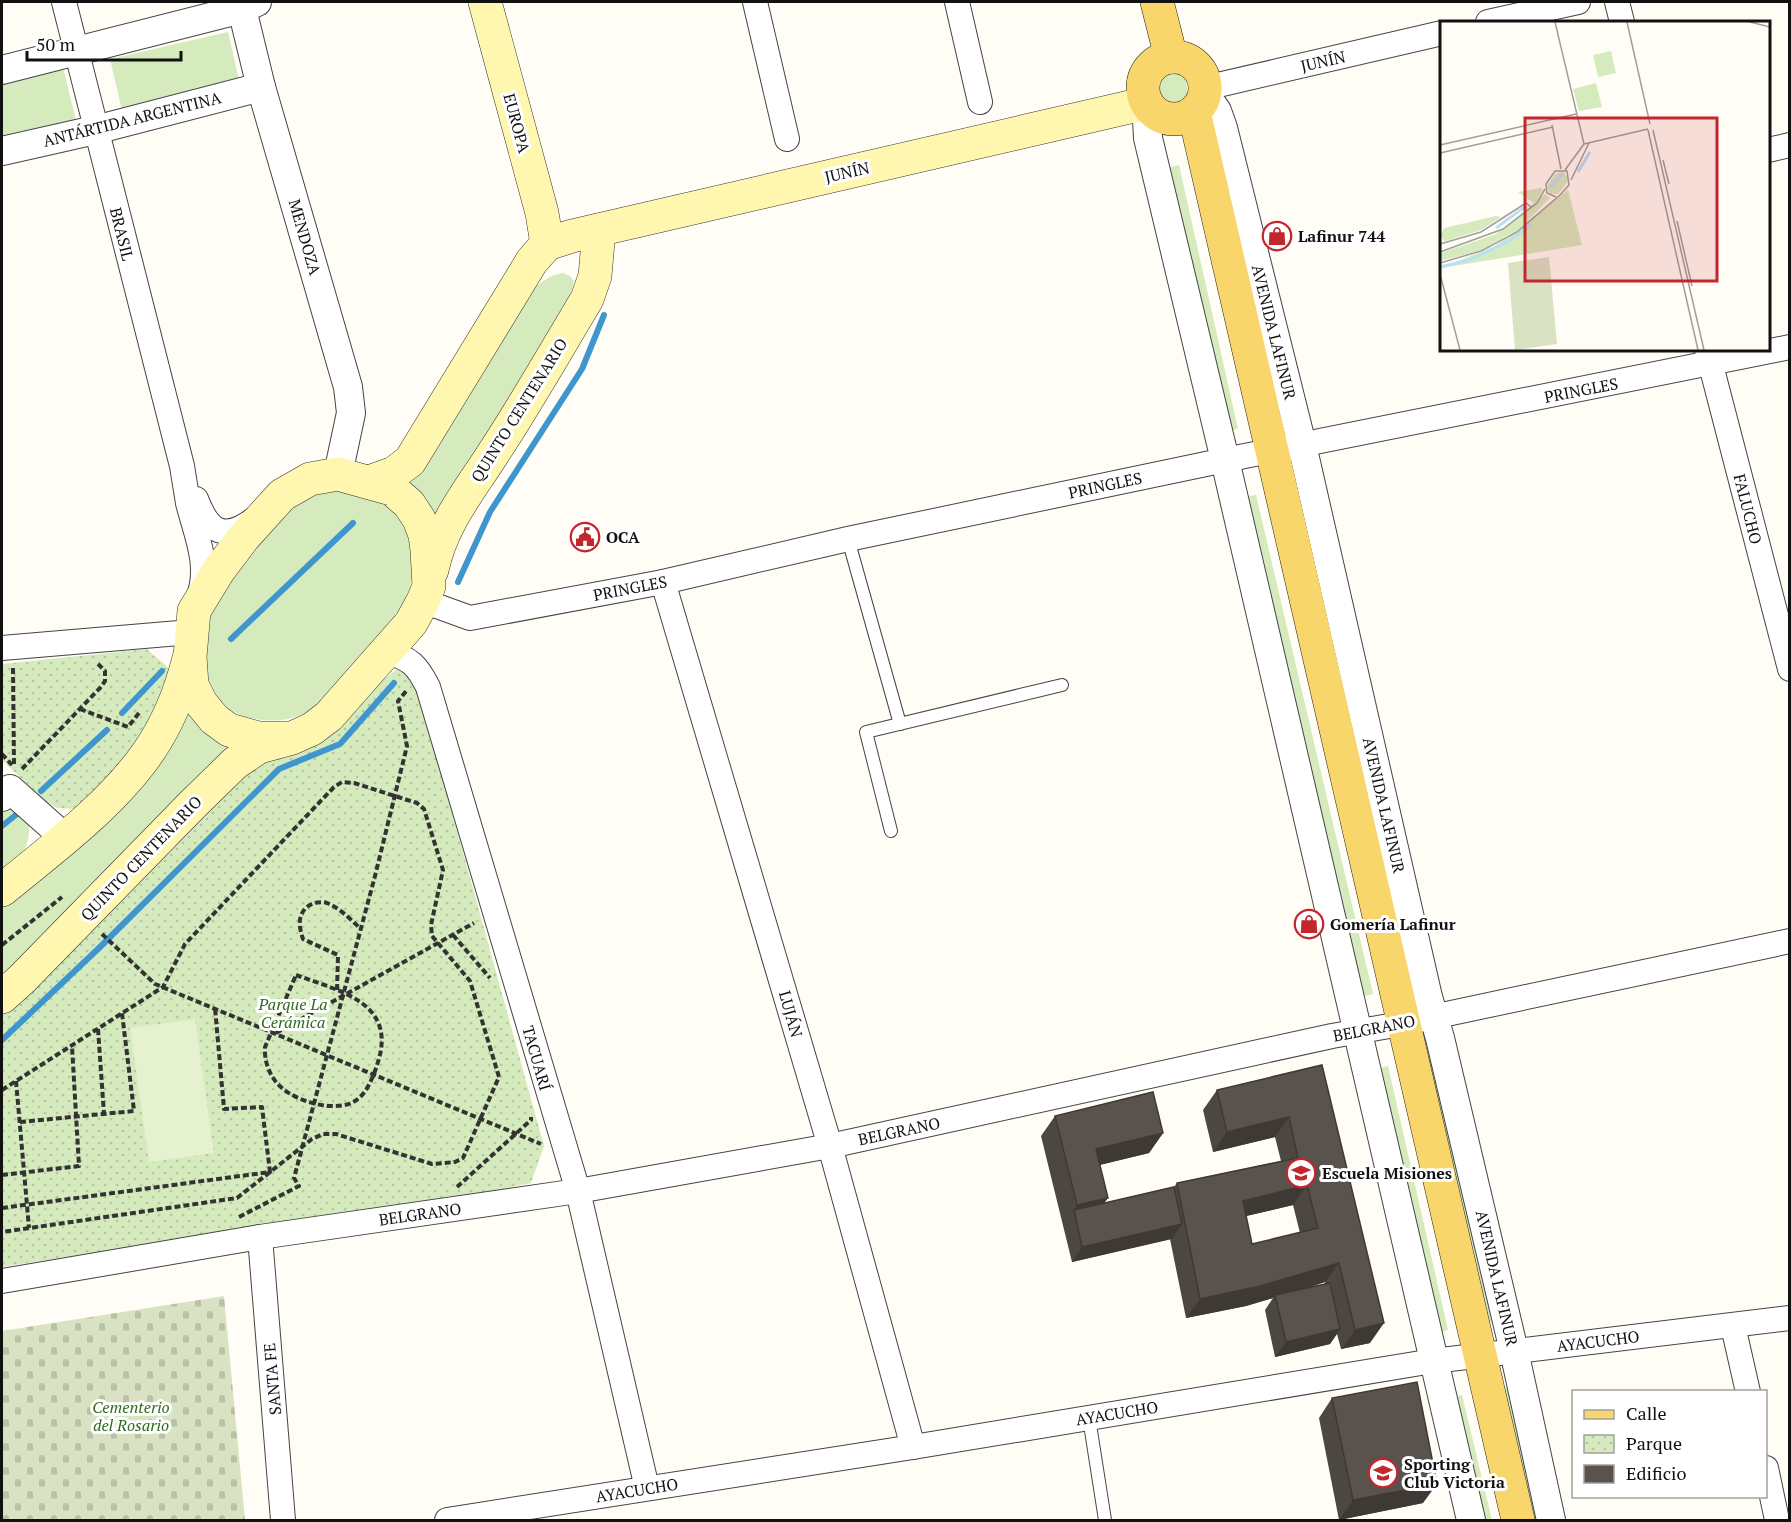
<svg xmlns="http://www.w3.org/2000/svg" width="1791" height="1522" font-family="'PT Serif',serif">
<style>
.grass{fill:#d5ebbd}
.cemetery{fill:url(#cemetery-stones)}
.park{fill:url(#park-dots)}
.pitch{fill:#e6f2cf}
.lines{fill:none;stroke-linecap:round;stroke-linejoin:round}
.stream{stroke:#3f96cf;stroke-width:6}
.service-casing{stroke:#444;stroke-width:14}
.minor-casing{stroke:#444;stroke-width:26}
.tertiary-casing{stroke:#444;stroke-width:30}
.secondary-casing{stroke:#333;stroke-width:34}
.primary-casing{stroke:#222;stroke-width:34}
.path{stroke:#333;stroke-width:4;stroke-dasharray:6 3;stroke-linecap:butt}
.service{stroke:#fff;stroke-width:12}
.minor{stroke:#fff;stroke-width:24}
.tertiary{stroke:#fff;stroke-width:28}
.secondary{stroke:#fff6b0;stroke-width:33}
.primary{stroke:#f9d66b;stroke-width:33}
.wall{fill:#4d4742;fill-rule:evenodd}
.shaded-wall{fill:#3f3936}
.building{fill:#5a524d;stroke:#3f3936;stroke-width:1.5;fill-rule:evenodd}
.labels{text-anchor:middle;dominant-baseline:central;stroke-width:6;stroke-linejoin:round;paint-order:stroke}
.street-label{font-size:16px;fill:#111;stroke:#fff}
.poi-label{font-size:16px;font-weight:bold;fill:#111;stroke:#fff;text-anchor:start}
.park-label{font-size:16px;font-style:italic;fill:#2f6b1f;stroke:#fff}
.inset-river{fill:none;stroke:#b9e0f7;stroke-width:3}
.inset-road{fill:none;stroke:#a09f9a;stroke-width:1.5}
.view{fill:#c4262e;fill-opacity:0.15;stroke:#c4262e;stroke-width:3}
.inset-edge{fill:none;stroke:#111;stroke-width:3}
</style>
<defs>
<pattern id="cemetery-stones" width="16" height="16" patternUnits="userSpaceOnUse" patternTransform="scale(1.5)"><rect width="16" height="16" fill="#d9e3c4"/><path d="M2 7V4a2 2 0 0 1 4 0v3zM10 15v-3a2 2 0 0 1 4 0v3z" fill="#b9c2a7"/></pattern>
<pattern id="park-dots" width="8" height="8" patternUnits="userSpaceOnUse" patternTransform="scale(1.5)"><rect width="8" height="8" fill="#d5ebbd"/><path d="M2 2h.1M6 6h.1" fill="none" stroke="#b6c8a1" stroke-width="1.8" stroke-linecap="round"/></pattern>
</defs>
<rect width="100%" height="100%" fill="#fffdf5"/>
<g class="grass">
<polygon points="228,32 240,84 122,111 110,59"/>
<polygon points="63,68 76,120 2,137 2,83"/>
<path d="M1165,69c4,0 8,-1 11,1 13,4 13,23 8,33l-9,5 -11,-4c-9,-11 -10,-25 1,-35z"/>
<polygon points="1179,165 1238,429 1227,431 1167,168"/>
<path d="M563,273l7,3 4,5 -2,8 -20,46 -117,188 -28,-41 110,-179c13,-11 28,-28 46,-30z"/>
<path d="M331,490c46,3 76,19 81,68 1,15 1,26 -6,40 -14,26 -37,48 -57,71 -12,14 -25,32 -41,42 -17,11 -39,11 -58,7 -16,-3 -30,-15 -38,-29 -7,-12 -10,-39 -9,-53 2,-27 39,-68 55,-89 7,-9 13,-21 22,-29 16,-15 31,-22 51,-28z"/>
<polygon points="1256,495 1373,994 1361,997 1244,497"/>
<polygon points="187,710 234,746 2,984 2,906 25,887"/>
<path d="M8,806l21,15c2,29 -10,37 -27,58v-70z"/>
<polygon points="1433,1058 1493,1322 1481,1324 1421,1061"/>
<polygon points="1388,1066 1448,1330 1436,1333 1376,1069"/>
<polygon points="1507,1387 1538,1520 1526,1520 1496,1389"/>
<polygon points="1462,1395 1492,1520 1479,1520 1451,1398"/>
</g>
<polygon class="cemetery" points="224,1296 245,1520 2,1520 2,1331"/>
<g class="park">
<polygon points="147,649 171,670 133,756 74,809 57,808 45,801 2,760 2,664"/>
<polygon points="397,669 403,669 415,678 544,1146 531,1183 493,1191 2,1267 2,1012 240,773 334,731 382,681"/>
</g>
<polygon class="pitch" points="195,1019 214,1153 149,1162 130,1028"/>
<g class="lines">
<g class="stream">
<polyline points="458,582 490,512 582,369 604,315"/>
<polyline points="231,639 353,523"/>
<polyline points="122,713 162,671"/>
<polyline points="41,791 107,730"/>
<polyline points="2,826 17,814"/>
<polyline points="2,1040 99,948 279,769 340,744 394,683"/>
</g>
<g class="service-casing">
<g id="service">
<polyline points="848,539 900,724"/>
<polyline points="891,831 866,732 1062,685"/>
<polyline points="1089,1418 1105,1520"/>
</g>
</g>
<g class="minor-casing">
<g id="minor">
<path d="M64,2l118,464c2,12 4,25 6,37 8,32 22,61 11,93"/>
<polyline points="755,2 787,139"/>
<polyline points="957,2 980,102"/>
<polyline points="1617,2 1622,22"/>
<polyline points="1488,22 1578,2"/>
<polyline points="1205,88 1442,33"/>
<polyline points="1768,150 1790,145"/>
<polyline points="1707,350 1790,669"/>
<path d="M196,499c13,34 28,43 60,19"/>
<polyline points="663,582 830,1146 913,1447"/>
<polyline points="423,601 470,618 663,582 848,539 1225,460 1790,347"/>
<polyline points="2,648 191,632"/>
<path d="M386,652c24,6 31,13 42,35l150,504 69,297"/>
<polyline points="260,1237 283,1520"/>
<polyline points="2,1281 260,1237 578,1191 830,1146 1332,1036 1395,1025 1790,941"/>
<polyline points="1733,1326 1748,1392"/>
<polyline points="1766,1468 1777,1520"/>
<polyline points="447,1520 913,1447 1433,1361 1790,1318"/>
</g>
</g>
<g class="tertiary-casing">
<g id="tertiary">
<polyline points="242,9 261,87 348,387 351,413 338,474"/>
<polyline points="2,70 242,9 257,2"/>
<polyline points="1205,94 1217,111 1223,128 1302,445 1428,997 1440,1038 1514,1351 1551,1520"/>
<polyline points="1150,107 1147,120 1148,138 1225,460 1471,1520"/>
<polyline points="2,151 95,130 261,87"/>
<polyline points="2,797 10,789 65,838"/>
</g>
</g>
<g class="secondary-casing">
<g id="secondary">
<polyline points="485,2 542,213 547,244"/>
<polyline points="369,482 394,473 410,461 532,261 547,244 572,236 1147,103"/>
<path d="M432,570c10,-48 39,-81 64,-121 32,-49 61,-100 91,-150l8,-23 4,-46"/>
<path d="M2,890c49,-40 111,-86 147,-139 19,-28 32,-60 40,-93"/>
<polyline points="2,997 22,979 192,805 235,763 259,747 292,738 312,729 329,716 411,623 423,601 429,586 427,550 425,535 419,519 409,504 392,489 338,474 310,479 282,495 244,537 219,570 194,611 190,657 192,685 201,703 214,719 229,730 258,738 292,738"/>
</g>
</g>
<g class="primary-casing">
<g id="primary">
<polyline points="1157,2 1171,57"/>
<circle cx="1174" cy="88" r="31"/>
<polyline points="1194,112 1518,1520"/>
</g>
</g>
<g class="path">
<polyline points="13,668 14,765"/>
<polyline points="80,709 128,727 139,713"/>
<polyline points="2,754 12,765"/>
<polyline points="22,769 100,688 105,681 105,671 97,663"/>
<polyline points="102,934 155,984 541,1144"/>
<polyline points="453,935 490,978"/>
<polyline points="2,945 62,897"/>
<path d="M296,975c43,16 101,27 82,87 -4,13 -11,32 -23,39 -19,12 -57,1 -73,-13 -12,-10 -18,-26 -17,-41z"/>
<path d="M337,990l1,-35 -35,-16c-2,-6 -5,-16 -2,-23 3,-11 16,-16 26,-13 13,5 24,17 34,26"/>
<polyline points="98,1029 104,1114"/>
<polyline points="276,1033 474,923"/>
<polyline points="16,1081 29,1228"/>
<polyline points="2,1090 163,987 185,944 334,787 342,782 354,783 417,803 424,809 443,870 431,925 432,936 470,981 499,1077 463,1158 455,1162 432,1164 336,1134 323,1134 312,1139 237,1198 2,1232"/>
<polyline points="20,1122 134,1111 122,1013"/>
<polyline points="2,1175 79,1166 72,1046"/>
<polyline points="457,1187 531,1120 531,1117"/>
<polyline points="2,1208 270,1172 262,1107 224,1109 215,1008"/>
<polyline points="239,1217 299,1186 294,1178 375,876 407,746 398,701 407,690"/>
</g>
<use href="#service" class="service"/>
<use href="#minor" class="minor"/>
<use href="#tertiary" class="tertiary"/>
<use href="#secondary" class="secondary"/>
<use href="#primary" class="primary"/>
</g>
<g class="wall">
<path d="M1322,1065l48,278 -29,6 -4,-15 -7,10 -55,13 -10,-47 8,-12 -27,8 -60,12 -16,-79 -98,23 -31,-126 14,-20 108,17 -14,20 -49,12 4,38 70,-16 3,-4 104,-22 -6,-24 -62,15 -10,-42 14,-20zM1293,1205l7,28 -48,11 -6,-28zM1325,1282v2l-20,5z"/>
<polygon points="1332,1398 1423,1503 1339,1520 1319,1418"/>
</g>
<g class="shaded-wall">
<polygon points="1289,1117 1275,1137 1213,1152 1227,1132"/>
<polygon points="1163,1133 1149,1153 1082,1169 1096,1149"/>
<polygon points="1307,1185 1293,1205 1229,1220 1243,1201"/>
<polygon points="1108,1198 1094,1217 1074,1210 1077,1205"/>
<polygon points="1182,1224 1172,1239 1072,1262 1082,1247"/>
<polygon points="1339,1263 1325,1282 1276,1297 1275,1295 1273,1298 1246,1306 1186,1318 1200,1299"/>
<polygon points="1384,1323 1370,1343 1341,1349 1355,1330"/>
<polygon points="1340,1329 1330,1344 1275,1357 1286,1342"/>
<polygon points="1437,1484 1423,1503 1339,1520 1353,1500"/>
</g>
<g class="building">
<path d="M1322,1065l62,258 -29,7 -16,-67 -79,23 -60,13 -23,-116 121,-25 -9,-41 -62,15 -10,-42zM1307,1185l11,43 -66,16 -9,-43z"/>
<polygon points="1153,1092 1163,1133 1096,1149 1108,1198 1077,1205 1055,1116"/>
<polygon points="1174,1187 1182,1224 1082,1247 1074,1210"/>
<polygon points="1330,1283 1340,1329 1286,1342 1275,1295"/>
<polygon points="1417,1382 1437,1484 1353,1500 1332,1398"/>
</g>
<defs>
<g id="shop-ring" transform="scale(1.5)"><circle r="9.5" fill="#fff" stroke="#c4262e" stroke-width="1.5"/><path d="M-5-2.5h2.3a2.7 3.5 0 0 1 5.4 0H5L5.5 6h-11ZM-1.5-2.5h3a1.5 2.3 0 0 0-3 0Z" fill="#c4262e"/></g>
<g id="civic-ring" transform="scale(1.5)"><circle r="9.5" fill="#fff" stroke="#c4262e" stroke-width="1.5"/><path d="M-.6-6.5H3V-4.5H.6V-3L4-1V1h2V6H-6V1h2V-1L-.6-3ZM-1.2 2.5V6h2.4V2.5Z" fill="#c4262e"/></g>
<g id="school-ring" transform="scale(1.5)"><circle r="9.5" fill="#fff" stroke="#c4262e" stroke-width="1.5"/><path d="M0-5L7-2L0 1L-7-2ZM-4 1L0 2.5L4 1V4Q0 6-4 4Z" fill="#c4262e"/></g>
</defs>
<g fill-rule="evenodd">
<use href="#shop-ring" x="1277" y="236"/>
<use href="#civic-ring" x="585" y="537"/>
<use href="#shop-ring" x="1309" y="924"/>
<use href="#school-ring" x="1301" y="1173"/>
<use href="#school-ring" x="1383" y="1473"/>
</g>
<g class="labels">
<g class="street-label">
<text transform="translate(1323 61) rotate(-13)">JUNÍN</text>
<text transform="translate(132 119) rotate(-14)">ANTÁRTIDA ARGENTINA</text>
<text transform="translate(517 123) rotate(75)">EUROPA</text>
<text transform="translate(847 172) rotate(-13)">JUNÍN</text>
<text transform="translate(122 234) rotate(76)">BRASIL</text>
<text transform="translate(305 237) rotate(74)">MENDOZA</text>
<text transform="translate(1274 332) rotate(76)">AVENIDA LAFINUR</text>
<text transform="translate(1581 390) rotate(-11)">PRINGLES</text>
<text transform="translate(519 410) rotate(-58)">QUINTO CENTENARIO</text>
<text transform="translate(1105 485) rotate(-12)">PRINGLES</text>
<text transform="translate(1748 509) rotate(76)">FALUCHO</text>
<text transform="translate(630 588) rotate(-11)">PRINGLES</text>
<text transform="translate(1384 805) rotate(77)">AVENIDA LAFINUR</text>
<text transform="translate(141 858) rotate(-46)">QUINTO CENTENARIO</text>
<text transform="translate(791 1014) rotate(74)">LUJÁN</text>
<text transform="translate(1374 1028) rotate(-11)">BELGRANO</text>
<text transform="translate(537 1058) rotate(74)">TACUARÍ</text>
<text transform="translate(899 1131) rotate(-12)">BELGRANO</text>
<text transform="translate(420 1214) rotate(-8)">BELGRANO</text>
<text transform="translate(1497 1278) rotate(77)">AVENIDA LAFINUR</text>
<text transform="translate(1598 1341) rotate(-7)">AYACUCHO</text>
<text transform="translate(272 1379) rotate(-95)">SANTA FE</text>
<text transform="translate(1117 1413) rotate(-9)">AYACUCHO</text>
<text transform="translate(637 1490) rotate(-9)">AYACUCHO</text>
</g>
<g class="poi-label">
<text x="1298" y="236">Lafinur 744</text>
<text x="606" y="537">OCA</text>
<text x="1330" y="924">Gomería Lafinur</text>
<text x="1322" y="1173">Escuela Misiones</text>
<text x="1404" y="1464">Sporting<tspan x="1404" dy="18">Club Victoria</tspan></text>
</g>
<g class="park-label">
<text x="293" y="1004">Parque La<tspan x="293" dy="18">Cerámica</tspan></text>
<text x="131" y="1407">Cementerio<tspan x="131" dy="18">del Rosario</tspan></text>
</g>
</g>
<g transform="translate(1440 21)">
<rect width="330" height="330" fill="#fffdf5"/>
<path d="M123,150l6,9 -11,14h-8l-3,-8 8,-12zM105,173l5,4 -31,31 -40,22 -39,10 1,-8 55,-19z" fill="#d5ebbd"/>
<path d="M109,236l8,87 -42,6 -7,-87z" fill="#d9e3c4"/>
<path d="M171,30l5,22 -18,4 -5,-22zM156,62l6,24 -23,4 -6,-22zM101,167l2,2 -8,14 -17,-12zM128,169l14,55 -141,23 54,-22zM56,195l5,1 -20,13 -36,11 -5,-5 4,-8z" fill="#d5ebbd"/>
<path class="inset-river" d="M138,151l12,-20M110,166l13,-13M56,207l30,-22M1,246l31,-8 39,-19 20,-16"/>
<path class="inset-road" d="M115,1l29,122M187,1l23,102M310,1l20,5M112,104l9,44M208,109l50,220M213,109l51,220M144,123l64,-15M0,124l136,-31M0,132l113,-26M223,139l6,24M125,149l19,-26M131,159l18,-37M237,200l15,65M0,223l41,-12 45,-29 6,5M0,231l63,-23 34,-26 8,-14M0,242l41,-12 36,-19 43,-37 9,-10 -2,-14h-12l-9,13 1,9 9,4M0,253l20,76"/>
<path class="view" d="M85,97h192v163h-192z"/>
<rect width="330" height="330" class="inset-edge"/>
</g>
<rect width="1791" height="1522" fill="none" stroke="#111111" stroke-width="6"/>
<rect x="1572" y="1390" width="195" height="108" fill="#ffffff" stroke="#a0a0a0" stroke-width="1.5"/>
<rect x="1584" y="1410" width="30" height="9" fill="#f9d66b" stroke="#a0a0a0" stroke-width="1.5"/>
<text x="1626" y="1420" font-size="18" fill="#111111">Calle</text>
<rect x="1584" y="1435" width="30" height="18" fill="url(#park-dots)" stroke="#a0a0a0" stroke-width="1.5"/>
<text x="1626" y="1450" font-size="18" fill="#111111">Parque</text>
<rect x="1584" y="1465" width="30" height="18" fill="#5a524d" stroke="#a0a0a0" stroke-width="1.5"/>
<text x="1626" y="1480" font-size="18" fill="#111111">Edificio</text>
<path d="M27 51v9h154v-9" fill="none" stroke="#111111" stroke-width="3"/>
<text x="36" y="51" font-size="18" fill="#111111" stroke="#ffffff" stroke-width="4.5" paint-order="stroke">50 m</text>
</svg>
